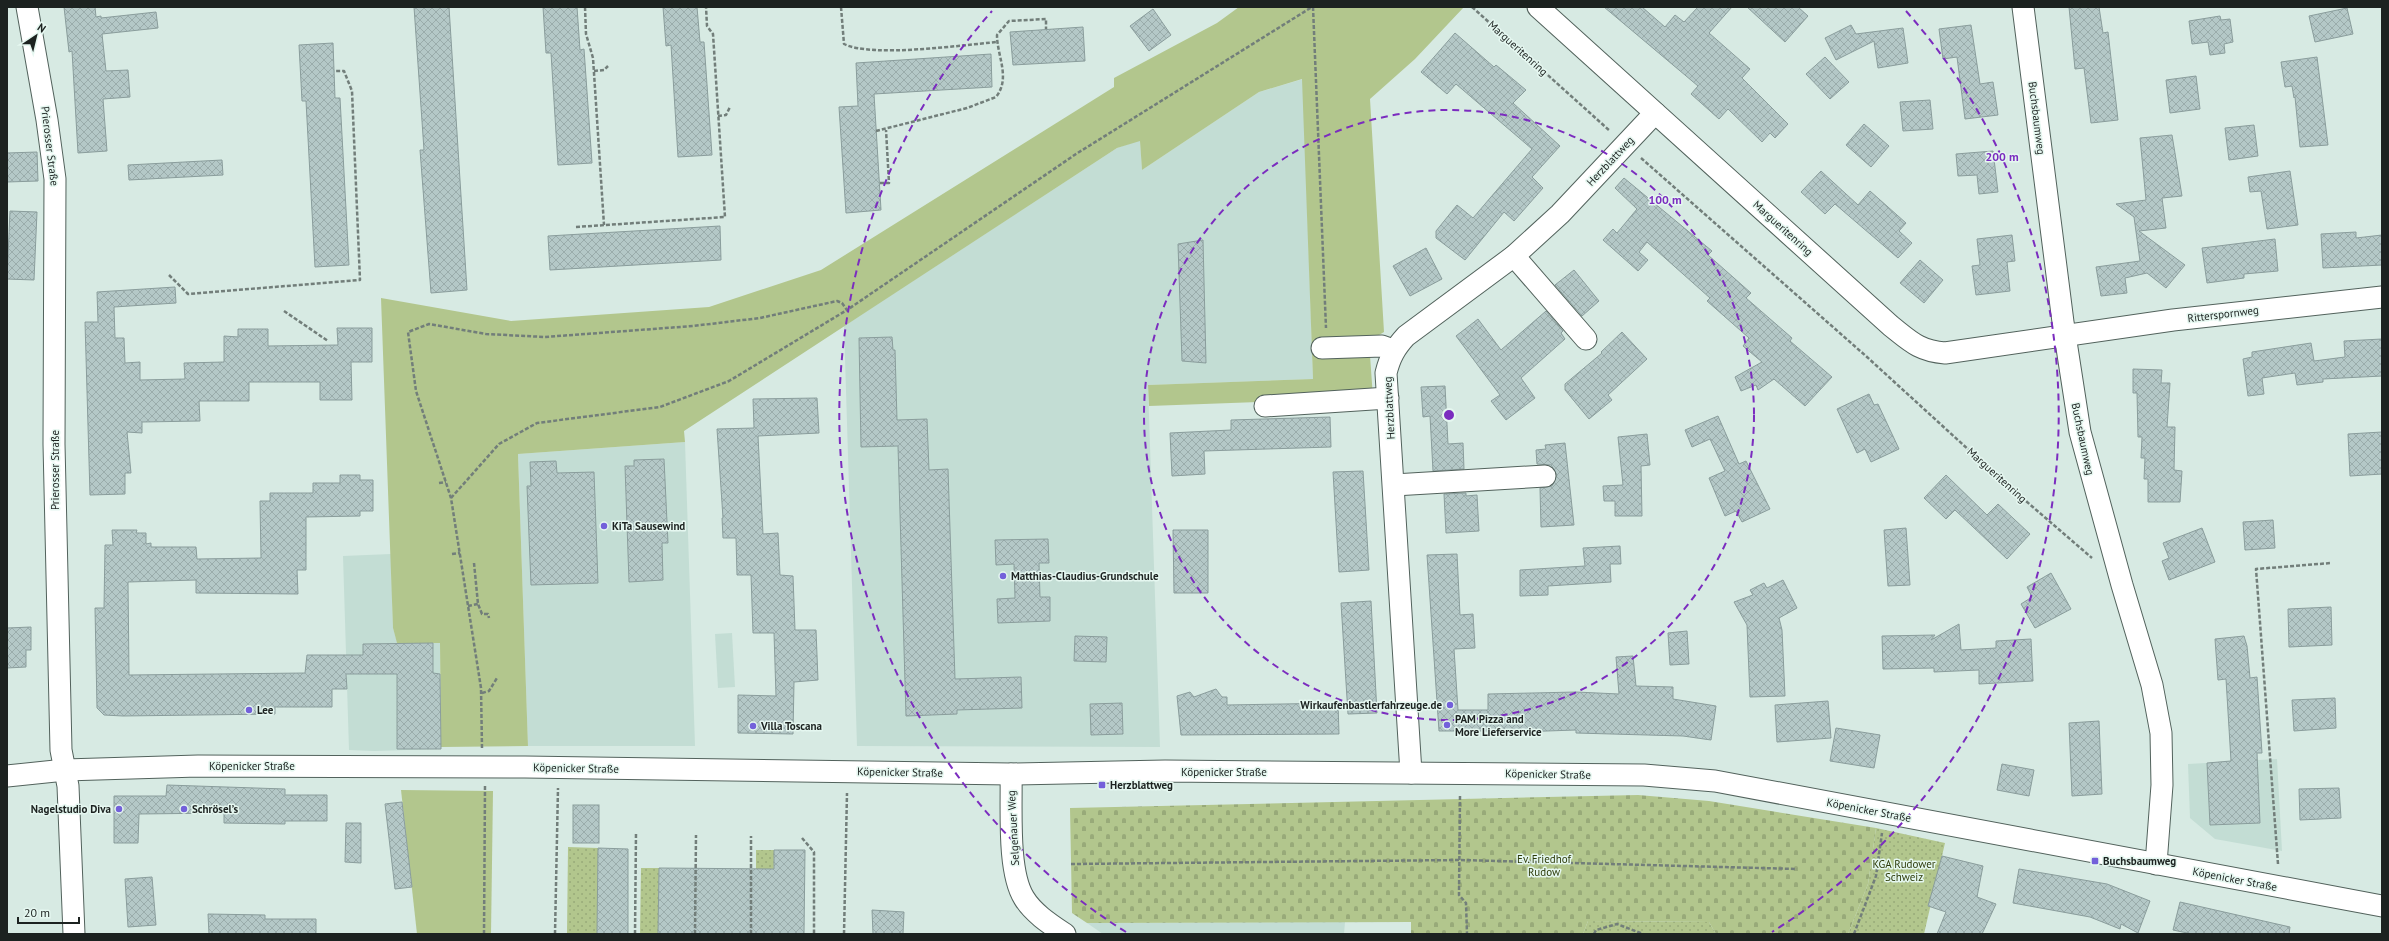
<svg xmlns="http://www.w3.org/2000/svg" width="2389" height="941" font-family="'PT Sans',sans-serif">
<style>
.built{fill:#c3ddd4}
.green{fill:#b2c68d}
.cemetery{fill:url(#cemetery-stones)}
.garden{fill:url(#garden-dots)}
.building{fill:url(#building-cross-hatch);stroke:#8a9d9c}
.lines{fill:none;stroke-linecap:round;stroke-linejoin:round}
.minor-casing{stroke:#52625c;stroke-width:23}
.path{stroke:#727e7a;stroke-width:2.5;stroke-dasharray:4 2;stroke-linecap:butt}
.minor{stroke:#fff;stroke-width:21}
.ring{fill:none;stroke:#7b2cbf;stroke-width:2;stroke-dasharray:7 5}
.poi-dot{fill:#7360da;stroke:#e5f7f0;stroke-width:1.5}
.labels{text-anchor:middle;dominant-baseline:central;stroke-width:3;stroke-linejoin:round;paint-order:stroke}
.street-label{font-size:11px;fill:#1c2220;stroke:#e5f7f0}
.poi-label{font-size:11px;font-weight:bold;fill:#1c2220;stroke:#e5f7f0;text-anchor:start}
.park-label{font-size:11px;fill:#2d3b09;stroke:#e5f7f0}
.centre{fill:#7b2cbf;stroke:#e5f7f0;stroke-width:2}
.ring-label{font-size:12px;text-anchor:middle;font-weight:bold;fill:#7b2cbf;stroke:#e5f7f0;stroke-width:3;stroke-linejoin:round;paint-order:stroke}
</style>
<defs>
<pattern id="cemetery-stones" width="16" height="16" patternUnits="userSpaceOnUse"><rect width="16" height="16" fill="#b2c68d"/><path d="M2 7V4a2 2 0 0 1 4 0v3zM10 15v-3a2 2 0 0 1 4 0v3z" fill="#98aa79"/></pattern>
<pattern id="garden-dots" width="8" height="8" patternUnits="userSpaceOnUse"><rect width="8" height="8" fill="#b2c68d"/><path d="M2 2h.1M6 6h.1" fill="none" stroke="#98aa79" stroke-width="1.8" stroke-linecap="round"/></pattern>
<pattern id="building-cross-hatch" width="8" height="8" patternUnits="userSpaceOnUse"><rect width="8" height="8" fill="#b4c8c7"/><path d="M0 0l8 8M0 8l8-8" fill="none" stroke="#9aacab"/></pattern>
</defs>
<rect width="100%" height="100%" fill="#d7eae3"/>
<g class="built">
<polygon points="1303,79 1313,379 1148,385 1160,747 857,746 844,326 1117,148 1140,140 1142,170 1259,92"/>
<polygon points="685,442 695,746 528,746 518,454"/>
<polygon points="391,554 393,628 397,642 440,643 440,749 374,751 349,750 343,556"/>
<polygon points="732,633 735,687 718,688 715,634"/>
<polygon points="2277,759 2282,851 2215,839 2190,818 2188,764"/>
<polygon points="1345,922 1344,934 1103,934 1087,923"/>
</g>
<g class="green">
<polygon points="1239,7 1464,7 1415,59 1370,99 1384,332 1369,341 1373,398 1149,406 1148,385 1313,379 1302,79 1259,92 1142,170 1140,141 1117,148 684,431 685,442 518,454 528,746 441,747 440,643 397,643 393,628 381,298 511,321 709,307 821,270 1114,87 1114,78 1217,23"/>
<polygon points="401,790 493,791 491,934 417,934"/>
</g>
<polygon class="cemetery" points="1638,795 1709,801 1876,828 1868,884 1848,934 1716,934 1709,922 1588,921 1583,934 1411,934 1411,922 1087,923 1072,913 1070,808"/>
<g class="garden">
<polygon points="1876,828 1945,843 1924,934 1848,934 1868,884"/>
<polygon points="568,847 598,848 597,934 567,934"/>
<polygon points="756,850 774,850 773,934 756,934"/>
<polygon points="641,868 659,868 658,934 640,934"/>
<polygon points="1588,921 1709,922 1716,934 1583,934"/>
</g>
<g class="building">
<polygon points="64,7 95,7 96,17 101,16 101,18 156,12 158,28 102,34 106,71 128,70 130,97 103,99 107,151 78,153 72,51 69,52"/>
<polygon points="414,7 449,7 467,290 431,293 420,150 424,150"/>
<polygon points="543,7 577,7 580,50 584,49 592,163 558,165 551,53 546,53"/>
<polygon points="663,7 697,7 700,42 704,42 712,155 678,157 671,45 666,46"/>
<polygon points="1604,7 1642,7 1665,27 1675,15 1684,22 1698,7 1732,7 1709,33 1750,69 1742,78 1788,124 1775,138 1770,133 1762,142 1728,109 1719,119 1691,94 1698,86"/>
<polygon points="1747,7 1798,7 1808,16 1785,42"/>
<polygon points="2069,7 2099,7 2103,33 2108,32 2118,120 2091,123 2084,68 2075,69"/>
<polygon points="2347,8 2353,34 2315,42 2309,16"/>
<polygon points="1153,9 1171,35 1149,51 1130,26"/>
<polygon points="2220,16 2221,20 2230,19 2233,42 2224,44 2225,53 2210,55 2208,42 2192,44 2189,21"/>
<polygon points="1851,25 1856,34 1903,28 1908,63 1878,68 1874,41 1836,60 1825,38"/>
<polygon points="1971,25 1980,84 1993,82 1998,115 1965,119 1957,57 1943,59 1939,29"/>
<polygon points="1083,27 1085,61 1013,65 1010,32"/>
<polygon points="1455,33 1494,67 1496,65 1526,90 1513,103 1560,146 1532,177 1543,188 1514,221 1504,212 1465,260 1436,238 1436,231 1457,205 1473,218 1532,149 1456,84 1447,94 1421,72"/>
<polygon points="333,43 335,98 340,98 349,265 315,267 306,101 302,101 299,45"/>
<polygon points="991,54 992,87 874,94 881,210 846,213 839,107 858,106 856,63"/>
<polygon points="1825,57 1849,82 1830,99 1806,74"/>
<polygon points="2317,57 2328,145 2300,147 2295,97 2294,98 2292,86 2285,87 2281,62"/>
<polygon points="2196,76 2200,109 2170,113 2166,80"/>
<polygon points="1930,100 1933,129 1903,131 1900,102"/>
<polygon points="1864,124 1889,146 1871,167 1846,145"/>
<polygon points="2254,125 2258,156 2229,160 2225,128"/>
<polygon points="2172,135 2182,196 2162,198 2166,228 2139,231 2185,265 2166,288 2147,273 2125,278 2127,293 2101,296 2096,267 2140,261 2134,217 2116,204 2146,200 2140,138"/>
<polygon points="1993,151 1998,192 1979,194 1977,175 1958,176 1956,154"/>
<polygon points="37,152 38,181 7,182 7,153"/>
<polygon points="222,160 223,175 129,180 128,165"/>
<polygon points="1821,171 1858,205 1870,191 1906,223 1899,231 1912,243 1898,258 1835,204 1825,214 1801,192"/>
<polygon points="2290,171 2298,225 2267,229 2261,191 2250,192 2248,177"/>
<polygon points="1624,178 1712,251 1708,255 1751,293 1746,298 1792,338 1790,341 1832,377 1805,406 1774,379 1758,390 1756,385 1741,391 1735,377 1762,362 1743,346 1749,338 1707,301 1710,298 1647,242 1639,252 1648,260 1638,271 1603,240 1613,229 1617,233 1637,209 1615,188"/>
<polygon points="10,211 37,212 34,280 7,279"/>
<polygon points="720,226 721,260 550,270 548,236"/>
<polygon points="2356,232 2356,238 2382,235 2382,265 2323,268 2321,234"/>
<polygon points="2012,235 2015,261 2007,262 2010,291 1976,295 1972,266 1980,265 1977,239"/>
<polygon points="2275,239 2278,271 2244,274 2244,278 2207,283 2202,248"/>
<polygon points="1203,240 1206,363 1182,361 1178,244"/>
<polygon points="1426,248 1442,279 1410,296 1393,266"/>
<polygon points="1920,260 1943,280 1924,303 1900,283"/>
<polygon points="1574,270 1599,301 1582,316 1555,285"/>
<polygon points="175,287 176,303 114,307 115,338 124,338 125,363 140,362 140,380 185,379 184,363 224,362 224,336 238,337 238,329 268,329 268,346 338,345 337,328 372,328 372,362 351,362 352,400 320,400 320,382 249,382 249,401 199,401 200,421 142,422 142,433 127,432 131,473 125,473 125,494 90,495 85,322 98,322 97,292"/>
<polygon points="1546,311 1563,331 1561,333 1565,339 1521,378 1535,398 1506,420 1491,401 1500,395 1456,336 1478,319 1501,350"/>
<polygon points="1622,332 1647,359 1608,395 1612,400 1589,419 1565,390 1565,384 1602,353 1601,352"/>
<polygon points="892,337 893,350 895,350 897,420 927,419 929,470 948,469 955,679 1021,677 1022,708 957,710 957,714 906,716 898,446 861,447 859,338"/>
<polygon points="2382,339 2382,376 2323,379 2323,382 2297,385 2295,373 2262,378 2264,394 2248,396 2243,359 2252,357 2252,352 2311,343 2314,361 2345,357 2344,341"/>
<polygon points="2133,369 2162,370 2161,383 2170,383 2167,427 2175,427 2174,470 2182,471 2180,502 2148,502 2148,479 2144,479 2145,458 2141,458 2142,437 2138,437 2137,393 2133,393"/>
<polygon points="1445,386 1448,444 1463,443 1464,469 1433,471 1430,416 1423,417 1421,387"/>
<polygon points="1869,394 1874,405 1878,404 1899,449 1871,462 1865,449 1857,453 1837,409"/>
<polygon points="817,398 819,433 758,436 763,534 778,533 780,575 793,576 795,630 816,630 818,680 794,682 793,734 738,733 738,695 776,696 774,633 753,633 751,575 737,575 736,538 723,538 722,518 723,518 717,429 754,428 753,399"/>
<polygon points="1718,416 1739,464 1746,461 1770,509 1742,522 1736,511 1725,516 1709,478 1725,471 1710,439 1692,447 1685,430"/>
<polygon points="1330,417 1331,447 1204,451 1205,474 1172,476 1170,433 1231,430 1231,420"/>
<polygon points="2382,432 2382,474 2350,476 2348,434"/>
<polygon points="1647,434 1650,465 1641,466 1642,516 1615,516 1615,501 1604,501 1603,486 1623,485 1618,437"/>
<polygon points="1565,443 1574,525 1541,527 1540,488 1552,486 1557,475 1551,465 1537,464 1536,450 1546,449 1545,445"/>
<polygon points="664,459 668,543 662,543 663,580 629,582 625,466 634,466 634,460"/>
<polygon points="556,461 557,473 594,472 598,583 531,585 527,486 531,486 530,462"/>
<polygon points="1363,471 1369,570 1339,572 1333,472"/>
<polygon points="340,475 360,475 360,480 373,480 373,511 360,511 360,516 306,517 306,570 297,570 298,594 196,593 196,580 128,582 129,675 305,673 307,655 363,655 363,644 433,643 433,673 440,674 441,749 397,749 397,674 346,674 347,689 332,689 332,707 275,707 275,714 123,716 104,715 97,708 95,608 104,608 105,545 113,545 112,530 137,530 136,533 146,533 146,544 151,543 151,547 196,547 197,559 261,558 260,501 270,501 270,493 313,493 313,483 340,483"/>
<polygon points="1946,475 1987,515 1998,504 2030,534 2007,559 1955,510 1946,519 1924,498"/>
<polygon points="1466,493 1466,496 1477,495 1479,531 1446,533 1444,494"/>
<polygon points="2273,520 2275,548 2245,550 2243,522"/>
<polygon points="1906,528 1910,585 1888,586 1884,530"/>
<polygon points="2202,528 2215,562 2169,580 2162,561 2169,558 2163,543"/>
<polygon points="1173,530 1208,530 1208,593 1174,593"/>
<polygon points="1048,539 1049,563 1039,563 1040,597 1050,597 1050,621 998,623 997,599 1015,598 1014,564 996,565 995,540"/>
<polygon points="1620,546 1621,564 1610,564 1611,582 1548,586 1548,595 1520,596 1520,570 1585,566 1583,548"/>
<polygon points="1457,554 1460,615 1473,614 1475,648 1454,649 1458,710 1488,710 1488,694 1576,692 1619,694 1616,657 1633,656 1636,686 1673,687 1673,699 1716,706 1711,740 1683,736 1576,733 1576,730 1489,733 1489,731 1439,731 1427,555"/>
<polygon points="2051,573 2071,609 2035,628 2021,604 2032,597 2027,587"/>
<polygon points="1783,580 1797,608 1779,618 1782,630 1785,696 1750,697 1747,625 1734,602 1753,595 1750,590 1764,583 1767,588"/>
<polygon points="1371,601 1377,713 1348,714 1341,603"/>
<polygon points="2331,607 2332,645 2289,647 2288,609"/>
<polygon points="1959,624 1961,650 1996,648 1996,641 2031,639 2033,681 1979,684 1979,670 1934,672 1934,668 1883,669 1882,636 1935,635 1931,640"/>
<polygon points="31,627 31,650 26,650 26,667 7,668 7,628"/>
<polygon points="1687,631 1689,664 1670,665 1668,633"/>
<polygon points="1075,636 1107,637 1106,662 1074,661"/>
<polygon points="2244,636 2247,646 2250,678 2257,677 2262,753 2257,753 2260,823 2210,825 2207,763 2231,761 2226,679 2218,680 2215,639"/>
<polygon points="1216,689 1222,697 1227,697 1227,705 1338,703 1339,734 1181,735 1177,696 1190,692 1194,697"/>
<polygon points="2335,698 2336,728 2294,731 2292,700"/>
<polygon points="1828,701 1831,738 1777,742 1775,705"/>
<polygon points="1122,703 1123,734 1091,735 1090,704"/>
<polygon points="2099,721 2102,794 2072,796 2069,723"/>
<polygon points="1836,728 1880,735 1874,768 1830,761"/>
<polygon points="2002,764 2034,770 2029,796 1997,790"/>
<polygon points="167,785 285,789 285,795 327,795 327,821 285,821 285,824 224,823 224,813 139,814 138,843 114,843 114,796 166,796"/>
<polygon points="2339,788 2341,818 2300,820 2299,789"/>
<polygon points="402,802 412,887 395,889 385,804"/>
<rect x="573" y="805" width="26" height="38"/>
<polygon points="346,823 361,823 361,863 345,862"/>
<polygon points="598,848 628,849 628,934 597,934"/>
<polygon points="774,850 805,850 804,934 658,934 659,868 774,869"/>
<polygon points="1942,856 1983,866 1977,897 1996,904 1982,934 1937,934 1946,912 1928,906"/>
<polygon points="2019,869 2107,884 2150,901 2138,933 2121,924 2120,929 2090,917 2013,903"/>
<polygon points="152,877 156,925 128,927 125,879"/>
<polygon points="2180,902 2290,927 2289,934 2192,934 2173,930"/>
<polygon points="872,910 904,912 903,934 873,934"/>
<polygon points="208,914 265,915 265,919 316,919 316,934 209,934"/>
</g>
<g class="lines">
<g class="minor-casing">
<g id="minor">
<polyline points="27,7 47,120 55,179 54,444 61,750 68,786 74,934"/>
<path d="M1538,7l353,319c19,15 28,25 54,27l228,-33 209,-23"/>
<polyline points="2023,7 2063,322 2080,432 2122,585 2152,685 2161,733 2162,785 2156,864"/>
<polyline points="1514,256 1586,339"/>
<polyline points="1322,348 1382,346 1393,350"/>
<polyline points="1265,406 1388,398"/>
<polyline points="1394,485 1545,476"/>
<path d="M1411,773l-25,-400c4,-16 9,-25 20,-37l108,-80 46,-42 95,-101"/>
<path d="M1011,774c1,32 -4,97 13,124 9,15 26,26 41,36"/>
<polyline points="7,776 65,770 198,766 525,767 1011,774 1165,771 1644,775 1715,781 2382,906"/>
</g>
</g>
<g class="path">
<polyline points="585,7 586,34 593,58 604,225"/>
<path d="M841,7l3,37c28,14 118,1 153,-2"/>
<polyline points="1313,7 1326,328"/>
<polyline points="1472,7 1610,131"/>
<polyline points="594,71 604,70 608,66"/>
<polyline points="718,116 726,115 730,107"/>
<path d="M876,131l91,-23 29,-11c15,-19 1,-41 1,-62l12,-14 37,-2v10"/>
<polyline points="1641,158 1867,357 2005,483 2092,558"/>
<polyline points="880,183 889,183 886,130"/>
<polyline points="576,227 725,217 713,34 707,26 706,7"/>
<polyline points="169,275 188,294 360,280 352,91 344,71 334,71"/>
<polyline points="284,311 328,341"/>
<polyline points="439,483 446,482"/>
<polyline points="451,498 499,444 537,423 660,407 729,381 847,310"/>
<polyline points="452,554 460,553"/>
<polyline points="474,563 478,604 482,614 488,614 489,618"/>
<polyline points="468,606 478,604"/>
<polyline points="482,693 489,691 497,678"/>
<polyline points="482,748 481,688 451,498 416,391 408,332 429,324 486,334 545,337 693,326 760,318 837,301 842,303 847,310 1076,154 1312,7"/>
<polyline points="1460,796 1459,895 1466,903 1467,934"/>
<polyline points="802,838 814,852 814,934"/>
<polyline points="1071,864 1460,860 1797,869"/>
<polyline points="2278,864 2256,569 2331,563"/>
<polyline points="484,934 485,786"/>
<polyline points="555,934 558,788"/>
<polyline points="635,934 636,833"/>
<polyline points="695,934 696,835"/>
<polyline points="751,934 751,836"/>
<polyline points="844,934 847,793"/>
<polyline points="1594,934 1596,930 1617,924 1643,934"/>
<polyline points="1854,934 1876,876 1882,833"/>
</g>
<use href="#minor" class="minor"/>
</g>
<g class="ring">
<circle cx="1449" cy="415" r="305"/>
<path d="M1126 932A610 610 0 0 1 992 11M1906 11A610 610 0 0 1 1772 932"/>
</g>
<g class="poi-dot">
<circle cx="604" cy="526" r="4"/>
<circle cx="1003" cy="576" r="4"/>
<circle cx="1450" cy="705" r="4"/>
<circle cx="249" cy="710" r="4"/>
<circle cx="1447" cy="725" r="4"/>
<circle cx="753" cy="726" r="4"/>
<rect x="1098" y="781" width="8" height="8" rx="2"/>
<circle cx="119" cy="809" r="4"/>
<circle cx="184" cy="809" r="4"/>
<rect x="2091" y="857" width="8" height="8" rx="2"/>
</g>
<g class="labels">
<g class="street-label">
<text transform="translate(1518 48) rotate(42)">Margueritenring</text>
<text transform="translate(2037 118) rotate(83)">Buchsbaumweg</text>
<text transform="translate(50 146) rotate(83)">Prierosser Straße</text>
<text transform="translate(1610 161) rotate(-47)">Herzblattweg</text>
<text transform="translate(1783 228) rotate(42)">Margueritenring</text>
<text transform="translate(2223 314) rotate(-7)">Ritterspornweg</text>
<text transform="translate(1389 408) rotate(-93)">Herzblattweg</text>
<text transform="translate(2083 439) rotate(78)">Buchsbaumweg</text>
<text transform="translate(55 470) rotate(-90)">Prierosser Straße</text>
<text transform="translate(1997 475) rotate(42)">Margueritenring</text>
<text x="252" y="766">Köpenicker Straße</text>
<text transform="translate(576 768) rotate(1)">Köpenicker Straße</text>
<text transform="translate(900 772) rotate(1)">Köpenicker Straße</text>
<text x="1224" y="772">Köpenicker Straße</text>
<text transform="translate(1548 774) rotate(1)">Köpenicker Straße</text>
<text transform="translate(1869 810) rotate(11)">Köpenicker Straße</text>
<text transform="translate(1013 828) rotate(-93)">Selgenauer Weg</text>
<text transform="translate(2235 879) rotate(11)">Köpenicker Straße</text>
</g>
<g class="poi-label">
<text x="612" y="526">KiTa Sausewind</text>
<text x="1011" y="576">Matthias-Claudius-Grundschule</text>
<text x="1442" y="705" text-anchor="end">Wirkaufenbastlerfahrzeuge.de</text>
<text x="257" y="710">Lee</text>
<text x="1455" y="719">PAM Pizza and<tspan x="1455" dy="13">More Lieferservice</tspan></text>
<text x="761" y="726">Villa Toscana</text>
<text x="1110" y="785">Herzblattweg</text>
<text x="111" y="809" text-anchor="end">Nagelstudio Diva</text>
<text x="192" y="809">Schrösel’s</text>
<text x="2103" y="861">Buchsbaumweg</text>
</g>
<g class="park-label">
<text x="1544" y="859">Ev. Friedhof<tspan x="1544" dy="13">Rudow</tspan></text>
<text x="1904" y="864">KGA Rudower<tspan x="1904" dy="13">Schweiz</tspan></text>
</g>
</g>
<circle cx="1449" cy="415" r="6" class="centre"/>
<g class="ring-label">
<text x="2002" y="161">200 m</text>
<text x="1665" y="204">100 m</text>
</g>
<rect width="2389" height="941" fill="none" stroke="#1c2220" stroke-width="16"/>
<g transform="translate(36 36) rotate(35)" stroke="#e5f7f0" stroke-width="3" paint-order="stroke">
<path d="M0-3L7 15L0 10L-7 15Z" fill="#1c2220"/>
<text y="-6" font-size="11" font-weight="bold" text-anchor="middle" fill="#1c2220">N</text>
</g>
<path d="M18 917v6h61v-6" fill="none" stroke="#1c2220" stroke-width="2"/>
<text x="24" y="917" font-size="12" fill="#1c2220" stroke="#e5f7f0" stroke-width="3" paint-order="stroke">20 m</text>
</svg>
